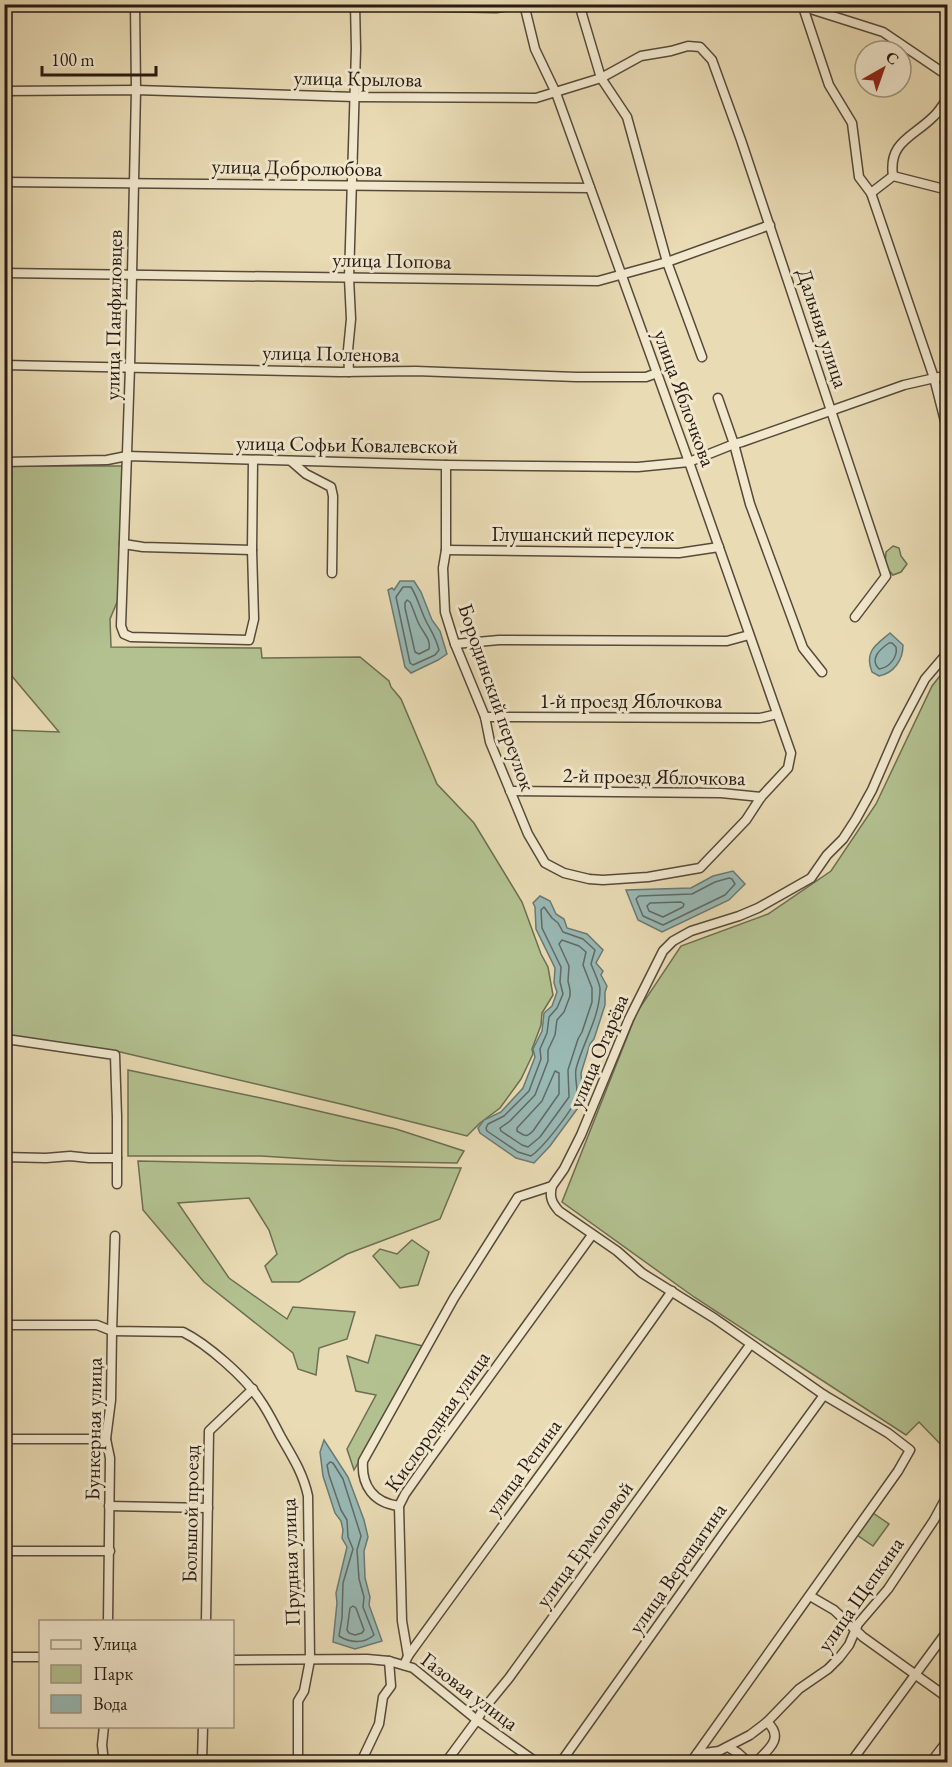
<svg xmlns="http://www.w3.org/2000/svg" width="952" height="1767" font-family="'EB Garamond',serif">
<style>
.green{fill:#b3c190;stroke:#6c6e52;stroke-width:1.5}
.water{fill:#99b9b5;stroke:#6b7974;stroke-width:1.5}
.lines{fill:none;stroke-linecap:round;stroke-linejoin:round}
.shore{stroke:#606a64;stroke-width:1.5}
.minor-casing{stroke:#574a3b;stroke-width:11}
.minor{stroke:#f1e8ce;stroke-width:8}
.labels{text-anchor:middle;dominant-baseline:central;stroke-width:6;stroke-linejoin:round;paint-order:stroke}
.street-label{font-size:21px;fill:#261a13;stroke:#f1e8ce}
</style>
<rect width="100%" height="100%" fill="#e9dbb4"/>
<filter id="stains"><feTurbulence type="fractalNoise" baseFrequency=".00333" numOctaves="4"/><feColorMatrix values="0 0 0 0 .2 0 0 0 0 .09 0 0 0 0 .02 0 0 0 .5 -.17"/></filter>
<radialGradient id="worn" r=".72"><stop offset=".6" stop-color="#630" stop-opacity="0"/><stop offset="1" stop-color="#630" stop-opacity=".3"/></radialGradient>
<g class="green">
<polygon points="5,466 123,466 118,600 110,619 111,647 261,648 262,658 360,657 389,681 391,687 401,699 437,784 474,823 522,902 541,954 548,967 553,995 542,1013 541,1025 532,1049 533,1054 521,1079 500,1108 480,1123 467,1136 345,1105 116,1051 5,1037 5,730 59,732 5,668"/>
<polygon points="893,546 899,548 901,556 907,564 901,572 893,575 885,566 886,552"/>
<polygon points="947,667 947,1451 919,1422 906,1435 694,1297 562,1202 637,1012 681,946 768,914 831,871 876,804 932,686"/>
<polygon points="128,1070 275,1101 396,1129 464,1151 457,1163 340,1161 261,1156 128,1156"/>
<polygon points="138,1161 461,1168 440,1219 347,1254 299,1282 272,1282 265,1266 277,1254 269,1230 249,1198 178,1203 229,1278 287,1319 293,1307 355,1312 347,1339 319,1348 316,1375 298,1369 293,1353 204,1282 143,1210"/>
<polygon points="412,1240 429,1252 418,1285 400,1288 373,1256 380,1249 397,1254"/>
<polygon points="376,1335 423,1346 354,1470 347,1449 376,1395 356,1391 347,1356 368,1363"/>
<polygon points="873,1513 889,1524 873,1546 857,1535"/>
</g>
<g class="water">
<polygon points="400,581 414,581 421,592 432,620 440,631 447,654 438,660 411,673 405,667 388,590 392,588 394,590"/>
<path d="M890,633l13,12c0,15 -9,28 -24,31l-7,-4c-8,-21 4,-27 18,-39z"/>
<polygon points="733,871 745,884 729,900 662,932 638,920 626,890 691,888 713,876"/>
<polygon points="540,896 550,901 556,914 564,919 567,928 587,934 603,950 596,963 603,971 601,975 607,986 605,992 605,1005 594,1039 590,1044 581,1073 583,1101 550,1146 534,1163 516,1158 480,1133 478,1128 484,1120 501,1112 523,1088 535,1057 533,1049 542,1031 544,1013 552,1006 557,992 554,983 555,968 536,929 535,907 533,903"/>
<polygon points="324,1440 348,1477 364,1520 368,1537 364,1551 365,1578 370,1597 369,1605 382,1641 355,1649 333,1642 337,1603 336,1593 347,1547 342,1538 343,1530 341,1521 335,1513 323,1476 320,1452"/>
</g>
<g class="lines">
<g class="shore">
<path d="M403,587h8c7,11 10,25 16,36 6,11 9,15 12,27l-4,5 -22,10 -3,-2 -14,-66z"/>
<path d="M407,600l3,2c4,8 6,17 10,24 5,9 11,14 9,23l-10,5 -4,-2 -10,-44v-5z"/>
<path d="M889,643h3l4,4c2,10 -7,21 -17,22 -10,-10 1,-20 10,-26z"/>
<polygon points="729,878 732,879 735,884 725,895 663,925 643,916 636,899 639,896 692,894 715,882"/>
<polygon points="681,902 684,904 683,907 663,917 649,911 647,906 650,903"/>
<path d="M544,907l8,11 6,5 5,9 20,7 12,11 -4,14c2,5 9,20 9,25 0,28 -17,53 -24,80 -2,10 4,24 -1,33 -8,14 -31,45 -44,54l-13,-4 -31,-21 -1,-3 2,-4 16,-8 25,-25 12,-32 -1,-10 7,-16 2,-16 8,-9 6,-14 -3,-12 1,-15 -19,-39 -1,-18z"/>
<polygon points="562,940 579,946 586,952 583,965 592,988 592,1002 582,1032 578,1039 568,1070 569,1097 540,1137 528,1147 522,1145 501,1131 500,1128 510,1121 535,1095 548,1061 548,1050 555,1035 557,1020 564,1012 570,996 570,990 568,981 569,966 559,944"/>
<path d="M555,1071l4,2v21l-26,37c-7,7 -8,5 -16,0v-3l25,-27z"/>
<path d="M330,1462l3,1 10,16 18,57 -4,14 2,29 5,18 -1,10 11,28c-10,9 -24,8 -35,1l3,-18 1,-35 10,-34 -5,-12 -1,-17 -6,-10 -12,-35 -2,-10z"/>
<polygon points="353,1606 356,1608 364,1630 362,1633 355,1635 349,1633 347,1630 350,1608"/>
</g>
<g class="minor-casing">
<g id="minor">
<polyline points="135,4 136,90 130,367 121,626 124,634 131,637 249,640 254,619 252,550 253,460"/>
<polyline points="294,4 496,8 523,4"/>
<polyline points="579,4 601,78 627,117 667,262 702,357"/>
<polyline points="801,6 883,32 948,76"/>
<polyline points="803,7 829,85 852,123 859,177 871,193 934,378 948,433"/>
<polyline points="4,91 136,90 355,97 536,98 601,78 641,56 671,51 688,46 700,47 712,60 741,140 886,576 855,617"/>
<path d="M893,176c-5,-34 20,-39 40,-59 6,-5 10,-13 15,-19"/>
<polyline points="4,182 590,188"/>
<polyline points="871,193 893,176 948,190"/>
<polyline points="4,273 598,281 667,262 770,225"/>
<polyline points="4,365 340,372 416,371 576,377 646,377 657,373"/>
<polyline points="349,372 348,350 351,319 349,278 356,49 355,4"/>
<polyline points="718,398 734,444 750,504 803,648 822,672"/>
<polyline points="291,461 306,474 331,487 333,496 332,573"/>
<polyline points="4,462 107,460 127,456 446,465 638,467 689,462 734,444 742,442 904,385 948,375"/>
<polyline points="446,465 446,550 443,568 445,612 455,644 485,717 490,742 528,834 545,863 564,873 589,879 603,880 648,877 700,868 746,820 761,797 788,768 791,753 689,462 556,93 535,49 524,4"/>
<polyline points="124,544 143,547 252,550"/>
<polyline points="446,550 679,553 719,547"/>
<polyline points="455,644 499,640 727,641 749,635"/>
<polyline points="485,717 760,718 777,714"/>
<polyline points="510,791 721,793 761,797"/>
<polyline points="4,1041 13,1040 115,1055 117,1117 117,1184"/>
<polyline points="4,1157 46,1158 70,1156 89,1158 117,1158"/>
<path d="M552,1186c-3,11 0,17 7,25l58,40 25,22 72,45 110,77 64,38 22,17 -12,21 -207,291"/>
<path d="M4,1325h93l15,6 71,1c24,12 62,45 77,68 8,11 14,24 21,37 11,19 22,36 27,59l2,164 -6,31 -6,10v61"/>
<polyline points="4,1439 106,1439"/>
<polyline points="109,1506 208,1508"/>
<path d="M399,1506c-25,-3 -38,-20 -36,-45l91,-163 64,-101 34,-11 12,-17 17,-34 48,-116 34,-68 10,-10 18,-10 48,-15 19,-8 53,-30 16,-23 16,-16 13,-20 16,-29 26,-60 27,-51 23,-27"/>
<polyline points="4,1551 110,1551"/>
<polyline points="810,1596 834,1610 863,1637 948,1698"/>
<polyline points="108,1622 110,1458 106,1439 111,1400 112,1331 115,1236"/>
<polyline points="206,1622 209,1431 253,1389"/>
<polyline points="408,1656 402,1621 399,1506 405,1494 429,1460 592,1235"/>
<polyline points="4,1657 40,1657"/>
<polyline points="232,1660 367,1659 389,1661 413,1668 477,1720 536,1762"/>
<path d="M404,1665l4,-9c88,-122 178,-242 264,-365"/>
<polyline points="728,1747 738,1753 748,1762"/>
<polyline points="697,1754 719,1751 750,1735 767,1722 799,1689 828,1669 839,1658 849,1645 858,1624 888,1589 934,1520 948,1494"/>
<polyline points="104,1762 102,1745 104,1726"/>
<polyline points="202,1762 203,1726"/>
<polyline points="361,1762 379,1724 383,1697 391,1686 389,1661"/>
<polyline points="446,1762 477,1720 482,1711 509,1678 750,1345"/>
<polyline points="561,1762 723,1534 824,1395"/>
<path d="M756,1762c12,-12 29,-24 11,-40"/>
<polyline points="851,1762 948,1630"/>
<polyline points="931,1762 948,1740"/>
</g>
</g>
<use href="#minor" class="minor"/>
</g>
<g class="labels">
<g class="street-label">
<text transform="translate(358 78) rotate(1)">улица Крылова</text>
<text transform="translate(297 167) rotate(1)">улица Добролюбова</text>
<text transform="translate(392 260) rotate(1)">улица Попова</text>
<text transform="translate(113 315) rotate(-89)">улица Панфиловцев</text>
<text transform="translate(823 328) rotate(72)">Дальняя улица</text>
<text transform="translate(331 353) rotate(1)">улица Поленова</text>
<text transform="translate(685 398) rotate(70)">улица Яблочкова</text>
<text transform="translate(347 444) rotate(1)">улица Софьи Ковалевской</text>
<text x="583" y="533">Глушанский переулок</text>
<text transform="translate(497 697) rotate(71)">Бородинский переулок</text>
<text x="631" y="700">1-й проезд Яблочкова</text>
<text transform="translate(654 776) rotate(1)">2-й проезд Яблочкова</text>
<text transform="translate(598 1051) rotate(-67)">улица Огарёва</text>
<text transform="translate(437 1421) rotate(-55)">Кислородная улица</text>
<text transform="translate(93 1429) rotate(-89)">Бункерная улица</text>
<text transform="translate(523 1467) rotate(-54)">улица Репина</text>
<text transform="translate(190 1514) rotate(-89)">Большой проезд</text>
<text transform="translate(584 1544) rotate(-54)">улица Ермоловой</text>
<text transform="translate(290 1562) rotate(-92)">Прудная улица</text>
<text transform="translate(677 1568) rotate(-55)">улица Верещагина</text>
<text transform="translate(860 1594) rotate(-55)">улица Щепкина</text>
<text transform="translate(470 1691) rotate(37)">Газовая улица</text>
</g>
</g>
<rect width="952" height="1767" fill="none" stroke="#e9dbb4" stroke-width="24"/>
<rect x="6" y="6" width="940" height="1755" fill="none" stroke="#261a13" stroke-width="3"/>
<rect x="12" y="12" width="928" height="1743" fill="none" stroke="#261a13" stroke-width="1.5"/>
<rect x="39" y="1620" width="195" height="108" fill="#f1e8ce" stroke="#a09683" stroke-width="1.5"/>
<rect x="51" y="1640" width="30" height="9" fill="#f1e8ce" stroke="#a09683" stroke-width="1.5"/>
<text x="93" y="1650" font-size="18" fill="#261a13">Улица</text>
<rect x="51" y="1665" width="30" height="18" fill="#b3c190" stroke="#a09683" stroke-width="1.5"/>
<text x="93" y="1680" font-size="18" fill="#261a13">Парк</text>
<rect x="51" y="1695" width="30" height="18" fill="#99b9b5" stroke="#a09683" stroke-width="1.5"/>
<text x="93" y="1710" font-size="18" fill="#261a13">Вода</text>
<g transform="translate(883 69) rotate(40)"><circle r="28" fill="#f1e8ce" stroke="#a09683" stroke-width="1.5"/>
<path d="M0-4.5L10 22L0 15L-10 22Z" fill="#8f2418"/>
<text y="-9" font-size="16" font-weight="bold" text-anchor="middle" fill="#261a13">С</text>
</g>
<path d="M42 66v9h114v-9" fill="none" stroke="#261a13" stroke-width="3"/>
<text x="51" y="66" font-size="18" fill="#261a13" stroke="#f1e8ce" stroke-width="4.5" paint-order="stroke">100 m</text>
<rect width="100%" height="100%" filter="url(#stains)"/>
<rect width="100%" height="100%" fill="url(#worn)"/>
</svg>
